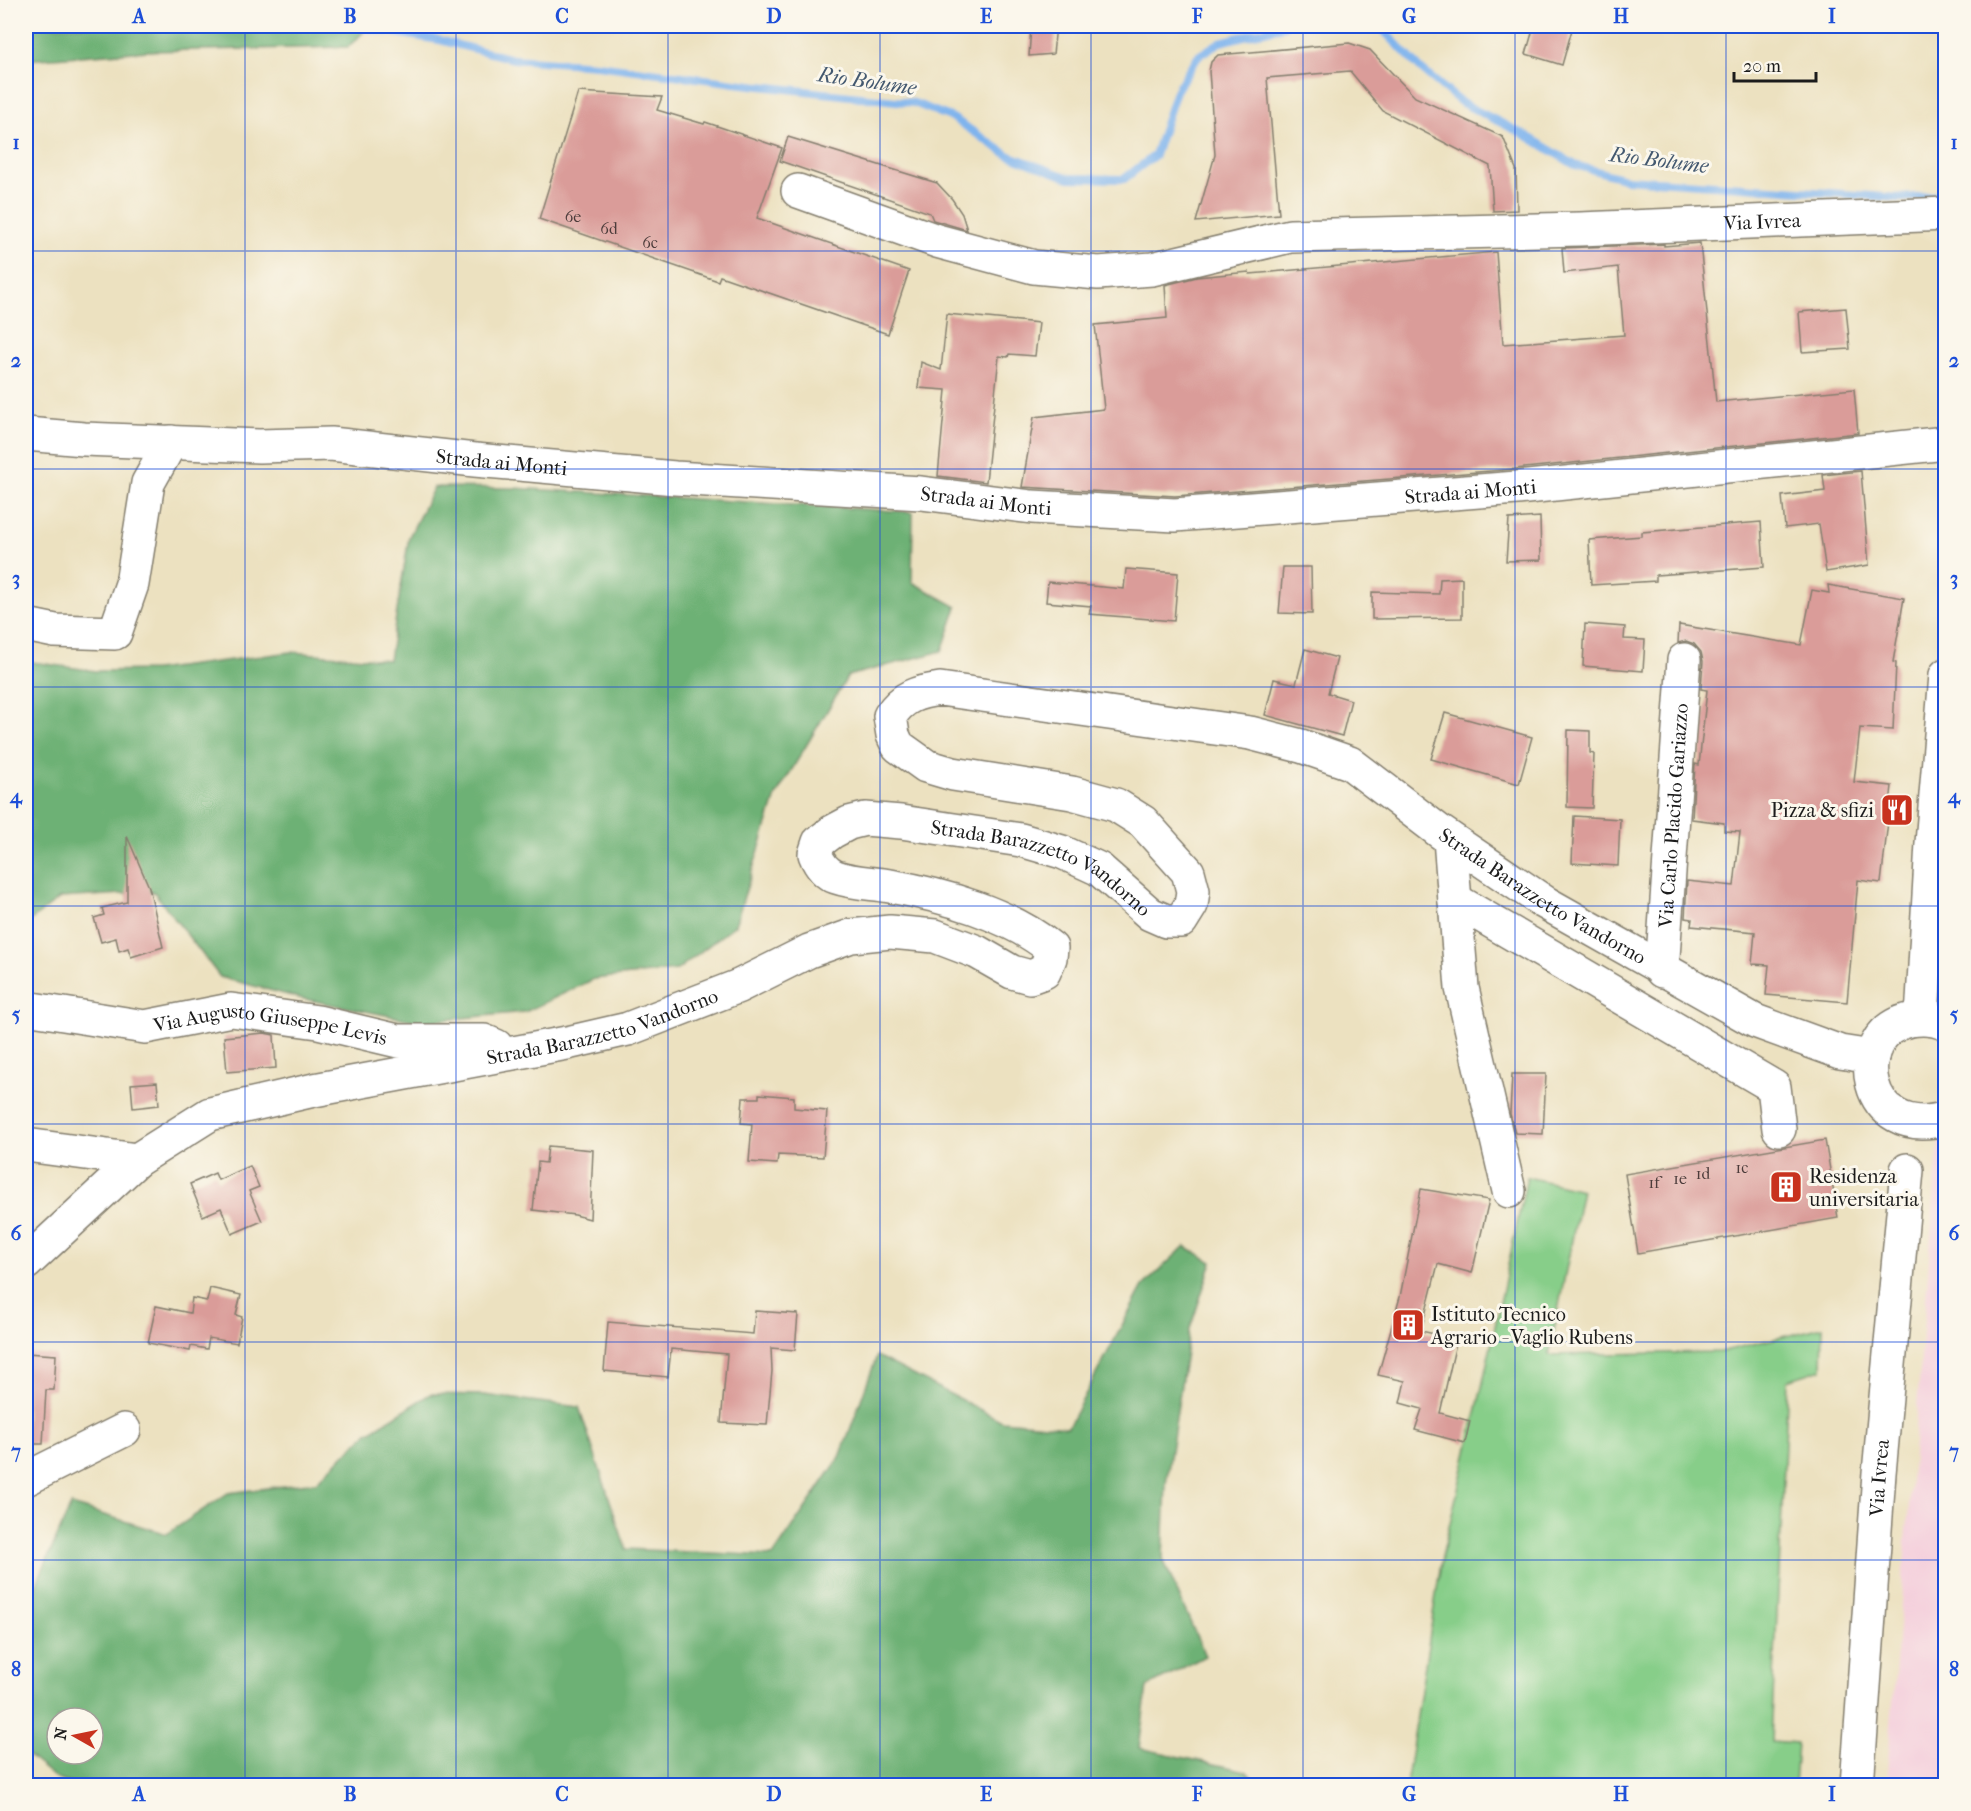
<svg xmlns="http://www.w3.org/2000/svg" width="1971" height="1811" font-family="'IM FELL French Canon',serif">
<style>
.built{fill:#f4cfdc}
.green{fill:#87ce89;stroke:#527552;stroke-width:1.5}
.forest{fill:#6db175;stroke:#446648;stroke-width:1.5;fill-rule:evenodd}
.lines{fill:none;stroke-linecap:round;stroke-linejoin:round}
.stream{stroke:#7fb4ed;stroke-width:8}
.building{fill:#da9c99}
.minor-casing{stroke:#847e6e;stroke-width:36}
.major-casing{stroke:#847e6e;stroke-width:36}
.minor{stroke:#fff;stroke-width:33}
.major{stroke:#fff;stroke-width:33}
.grid{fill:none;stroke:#1d4ed8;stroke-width:1.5;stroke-opacity:0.55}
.labels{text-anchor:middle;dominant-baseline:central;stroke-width:6;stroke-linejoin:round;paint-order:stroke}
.number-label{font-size:16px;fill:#4c3c3b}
.street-label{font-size:20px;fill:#1c1c1c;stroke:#fbf7ec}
.poi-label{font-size:20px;fill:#1c1c1c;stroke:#fbf7ec;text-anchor:start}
.water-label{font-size:21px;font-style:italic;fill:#445970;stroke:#fbf7ec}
.neatline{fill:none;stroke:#1d4ed8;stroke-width:2}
.grid-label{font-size:20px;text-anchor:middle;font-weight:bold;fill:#1d4ed8}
</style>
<rect width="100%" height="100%" fill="#fbf7ec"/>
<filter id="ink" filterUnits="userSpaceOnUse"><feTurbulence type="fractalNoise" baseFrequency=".0167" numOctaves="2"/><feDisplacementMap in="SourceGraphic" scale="12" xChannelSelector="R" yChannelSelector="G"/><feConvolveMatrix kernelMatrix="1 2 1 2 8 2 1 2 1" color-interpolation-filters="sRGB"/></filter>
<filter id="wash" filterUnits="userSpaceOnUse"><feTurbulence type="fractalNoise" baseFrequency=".008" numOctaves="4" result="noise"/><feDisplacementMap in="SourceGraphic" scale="24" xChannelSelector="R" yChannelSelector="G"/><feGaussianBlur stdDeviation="1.35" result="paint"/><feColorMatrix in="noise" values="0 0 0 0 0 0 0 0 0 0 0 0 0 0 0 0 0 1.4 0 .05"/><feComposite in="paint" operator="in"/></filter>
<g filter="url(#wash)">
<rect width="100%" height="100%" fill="#ece1c0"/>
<polygon class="built" points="1945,1125 1945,1785 1886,1786 1940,1126"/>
<polygon class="green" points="1527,1177 1582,1190 1549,1355 1720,1352 1823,1327 1822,1369 1788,1380 1771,1741 1797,1743 1794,1785 1406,1786 1442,1557 1482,1387"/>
<g class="forest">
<polygon points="26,26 370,26 348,47 148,51 26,60"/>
<polygon points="434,487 514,488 913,512 912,582 957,607 942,651 848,676 776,796 735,925 677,970 594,979 525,1012 421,1022 299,998 220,977 154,892 60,898 26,924 26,661 96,671 155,670 291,652 389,660 409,537"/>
<path d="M1185,1246l27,16 -23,70 -23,152 -3,75 42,97 -58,31 -8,61 107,23 13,14 -1181,1 -21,-7 -30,-24 -1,4v-151l45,-103 96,29 61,-41 88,-11 50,-48 64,-40 54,1 95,12 47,142 147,7 67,-99 37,-101 125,65 66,6 75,-141zM57,1718h36v36h-36z"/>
</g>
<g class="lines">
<g class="stream">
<polyline points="354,26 439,40 513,59 597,65 751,85 914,103 953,118 1008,155 1069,178 1124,179 1155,155 1176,91 1198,56 1220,42 1284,26"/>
<polyline points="1379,26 1422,70 1462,103 1527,136 1575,165 1626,179 1900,198 1946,195"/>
</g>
</g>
<g id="blocks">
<g class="building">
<polygon points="1031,26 1056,26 1053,54 1029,56"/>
<polygon points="1534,26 1573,26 1562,65 1526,54"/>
<polygon points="1349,43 1370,50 1415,97 1503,137 1516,169 1517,210 1493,211 1490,166 1383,111 1350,71 1267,78 1279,214 1196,222 1215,155 1209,71 1211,62 1218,55"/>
<polygon points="578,92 662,97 657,110 704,124 705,122 782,148 757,218 909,271 888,334 720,276 718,281 539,219"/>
<polygon points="788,137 937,183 952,199 962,214 967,230 933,220 930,213 780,161"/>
<polygon points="1700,243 1716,402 1854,389 1858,433 1515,469 1175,496 1022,487 1034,417 1104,409 1095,325 1167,318 1165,285 1197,277 1249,272 1250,274 1496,252 1503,344 1624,335 1618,267 1564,273 1562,248 1664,244 1664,246"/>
<polygon points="1846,308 1850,349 1802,352 1799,312"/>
<polygon points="947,314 1039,323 1035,356 1009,354 1008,357 999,356 986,482 938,476 946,390 918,388 921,362 941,370"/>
<polygon points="1861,471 1869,565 1826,572 1819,524 1785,528 1782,496 1825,491 1823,475"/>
<polygon points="1540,517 1541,560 1506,561 1509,519"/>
<polygon points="1761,522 1764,567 1656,575 1656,581 1591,585 1589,540 1642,536 1642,532"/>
<polygon points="1283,567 1311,567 1312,614 1279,613"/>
<polygon points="1126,569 1178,573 1174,621 1089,614 1091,606 1046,602 1048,582 1124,589"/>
<polygon points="1462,578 1462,618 1372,619 1372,592 1439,594 1440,579"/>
<polygon points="1828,585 1904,598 1893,662 1896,663 1893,730 1860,728 1854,782 1892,786 1881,883 1858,880 1847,1002 1766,995 1769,965 1752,964 1755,932 1691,926 1692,919 1685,918 1687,881 1734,886 1740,832 1724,831 1724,823 1692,819 1695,764 1699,765 1707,690 1701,689 1703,661 1701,652 1694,644 1686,641 1678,643 1679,625 1801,645 1812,590 1829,593"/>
<polygon points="1585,624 1625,627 1624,639 1645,640 1643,671 1583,666"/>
<polygon points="1305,649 1337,658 1328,693 1351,700 1342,736 1265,715 1274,679 1296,684"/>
<polygon points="1445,713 1532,737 1519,784 1431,759"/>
<polygon points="1568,730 1590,731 1590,753 1594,754 1592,808 1567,807"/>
<polygon points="1574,816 1620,819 1618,866 1572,863"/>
<polygon points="127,836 149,887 163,947 131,957 128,948 119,951 116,938 101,942 94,918 104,915 102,908 127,902"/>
<polygon points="264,1033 274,1035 276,1068 227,1072 224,1037"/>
<polygon points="1512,1074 1546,1074 1543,1134 1515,1133 1510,1114"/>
<polygon points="157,1082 159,1105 133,1108 131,1084"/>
<polygon points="759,1094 794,1097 794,1108 827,1111 823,1157 778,1155 777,1164 749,1162 752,1124 741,1123 743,1098 759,1098"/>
<polygon points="1825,1140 1838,1218 1638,1253 1625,1174"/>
<polygon points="548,1146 593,1150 590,1219 575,1215 533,1210 538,1162 546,1163"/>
<polygon points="250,1166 259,1187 249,1191 262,1221 232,1234 221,1208 203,1216 190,1184 215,1173 218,1180"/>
<polygon points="1421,1189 1489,1200 1472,1273 1438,1264 1421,1331 1457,1339 1440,1413 1470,1421 1465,1443 1415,1430 1422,1409 1400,1403 1405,1381 1378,1375 1400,1297"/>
<polygon points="210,1288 241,1295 236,1315 242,1317 237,1343 209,1338 207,1349 191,1346 190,1351 148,1343 156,1306 190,1313 192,1298 207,1301"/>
<polygon points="755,1311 798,1314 795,1350 771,1348 772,1371 767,1425 721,1423 727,1354 671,1349 668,1377 604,1371 608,1322 753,1334"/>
<polygon points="26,1353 56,1355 54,1390 46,1390 43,1444 26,1444"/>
</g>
</g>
</g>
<g filter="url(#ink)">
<use href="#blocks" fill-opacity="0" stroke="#847e6e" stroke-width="1.5"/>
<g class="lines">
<g class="minor-casing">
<g id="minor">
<path id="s1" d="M798,191l139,50 97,26 64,6 54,-4 138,-33 290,-7 366,-15"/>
<path id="s2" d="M26,434l58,5 175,7 72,-2 144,16 200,18 246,15 111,14 143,8 342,-27 429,-45"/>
<polyline points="26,625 55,631 115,633 132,584 148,483 171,442"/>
<polyline points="1450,839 1462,988 1509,1191"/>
<polyline points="1455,900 1774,1087 1779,1129"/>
<path id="s3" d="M1662,971l22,-311"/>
<path id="s4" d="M26,1008l119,19 86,-17 87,12 80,19h86l12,5"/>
<polyline points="26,1145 137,1160"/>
<path id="s5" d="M26,1263l111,-103 73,-46 104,-24 253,-47 61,-14 111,-43 70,-35 42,-15 39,-4 45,4 42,16 35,20 18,5 14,-5 6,-14 1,-10c-42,-34 -108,-53 -161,-62 -18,-3 -37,-3 -54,-9 -11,-4 -17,-13 -21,-23l4,-12 13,-10 17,-9 16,-4 36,3 120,18 41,12 37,17 51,45 16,7h15l10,-16 2,-14 -5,-19 -45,-50 -27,-17 -44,-12 -119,-19 -27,-8 -28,-20 -5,-11 -3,-19c13,-20 28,-24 50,-27l310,44 51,13 49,17 89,68 105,71 211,119 85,31 32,5"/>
<polyline points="26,1479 124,1430"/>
</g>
</g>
<g class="major-casing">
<g id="major">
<polyline points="1922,1018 1932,843 1946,675"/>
<path d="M1946,1024c-12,-6 -24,-6 -36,-4 -65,13 -47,124 36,98"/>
<path id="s6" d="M1857,1786l22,-313 28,-303"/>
</g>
</g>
<use href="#minor" class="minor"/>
<use href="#major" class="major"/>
</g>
</g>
<path class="grid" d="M245,26v1760M456,26v1760M668,26v1760M880,26v1760M1091,26v1760M1303,26v1760M1515,26v1760M1726,26v1760M26,251h1920M26,469h1920M26,687h1920M26,906h1920M26,1124h1920M26,1342h1920M26,1560h1920"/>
<defs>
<g id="restaurant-square" transform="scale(1.725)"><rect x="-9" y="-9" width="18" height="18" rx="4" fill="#c8321e" stroke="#fbf7ec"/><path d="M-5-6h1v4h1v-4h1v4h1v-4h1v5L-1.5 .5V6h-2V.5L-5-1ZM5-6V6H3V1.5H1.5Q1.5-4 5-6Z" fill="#fff"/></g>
<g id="building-square" transform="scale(1.725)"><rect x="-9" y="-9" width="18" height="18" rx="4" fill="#c8321e" stroke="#fbf7ec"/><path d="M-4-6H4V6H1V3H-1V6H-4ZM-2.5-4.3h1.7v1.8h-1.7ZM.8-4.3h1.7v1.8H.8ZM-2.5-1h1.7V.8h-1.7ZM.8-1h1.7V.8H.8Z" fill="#fff"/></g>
</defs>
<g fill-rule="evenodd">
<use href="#restaurant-square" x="1897" y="810"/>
<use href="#building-square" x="1786" y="1187"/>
<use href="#building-square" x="1408" y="1325"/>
</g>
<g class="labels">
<g class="number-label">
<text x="573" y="216">6e</text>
<text x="609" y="228">6d</text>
<text x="650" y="242">6c</text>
<text x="1742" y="1167">1c</text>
<text x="1703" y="1173">1d</text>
<text x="1680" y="1178">1e</text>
<text x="1654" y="1182">1f</text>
</g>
<g class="street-label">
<text stroke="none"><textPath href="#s1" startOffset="981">Via Ivrea</textPath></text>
<text stroke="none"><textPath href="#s2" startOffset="477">Strada ai Monti</textPath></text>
<text stroke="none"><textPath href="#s2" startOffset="1449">Strada ai Monti</textPath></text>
<text stroke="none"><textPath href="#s2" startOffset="963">Strada ai Monti</textPath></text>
<text stroke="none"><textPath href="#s3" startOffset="156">Via Carlo Placido Gariazzo</textPath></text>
<text stroke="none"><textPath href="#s5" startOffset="1647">Strada Barazzetto Vandorno</textPath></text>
<text stroke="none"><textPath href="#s5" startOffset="2925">Strada Barazzetto Vandorno</textPath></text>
<text stroke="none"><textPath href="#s5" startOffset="640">Strada Barazzetto Vandorno</textPath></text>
<text stroke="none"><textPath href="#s4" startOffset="248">Via Augusto Giuseppe Levis</textPath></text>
<text stroke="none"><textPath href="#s6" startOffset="309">Via Ivrea</textPath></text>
</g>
<g class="poi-label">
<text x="1874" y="810" text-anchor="end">Pizza &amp; sfizi</text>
<text x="1809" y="1176">Residenza<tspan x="1809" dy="23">universitaria</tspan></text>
<text x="1431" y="1314">Istituto Tecnico<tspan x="1431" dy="23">Agrario - Vaglio Rubens</tspan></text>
</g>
<g class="water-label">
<text transform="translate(867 81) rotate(8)">Rio Bolume</text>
<text transform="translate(1659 160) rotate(7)">Rio Bolume</text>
</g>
</g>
<rect width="1971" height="1811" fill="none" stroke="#fbf7ec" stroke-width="66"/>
<g transform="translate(75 1736) rotate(279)"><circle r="28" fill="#fbf7ec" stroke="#a29f99" stroke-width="1.5"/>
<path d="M0-4.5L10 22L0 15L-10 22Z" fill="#c8321e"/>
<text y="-9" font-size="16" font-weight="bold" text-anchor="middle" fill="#1c1c1c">N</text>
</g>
<path d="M1734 72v9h82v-9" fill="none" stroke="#1c1c1c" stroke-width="3"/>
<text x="1743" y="72" font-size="18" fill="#1c1c1c" stroke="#fbf7ec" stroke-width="4.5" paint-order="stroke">20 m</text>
<rect x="33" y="33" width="1905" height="1745" class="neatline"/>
<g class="grid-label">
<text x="139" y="23">A</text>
<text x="350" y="23">B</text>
<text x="562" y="23">C</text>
<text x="774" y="23">D</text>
<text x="986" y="23">E</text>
<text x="1197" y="23">F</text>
<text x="1409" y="23">G</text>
<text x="1621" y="23">H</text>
<text x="1832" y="23">I</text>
<text x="16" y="149">1</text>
<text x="1954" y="149">1</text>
<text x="16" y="367">2</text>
<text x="1954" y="367">2</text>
<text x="16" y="585">3</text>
<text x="1954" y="585">3</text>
<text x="16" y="803">4</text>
<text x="1954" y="803">4</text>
<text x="16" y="1021">5</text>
<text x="1954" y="1021">5</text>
<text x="16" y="1240">6</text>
<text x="1954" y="1240">6</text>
<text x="16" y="1458">7</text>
<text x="1954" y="1458">7</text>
<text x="16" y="1676">8</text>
<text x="1954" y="1676">8</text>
<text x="139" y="1801">A</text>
<text x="350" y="1801">B</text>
<text x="562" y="1801">C</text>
<text x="774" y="1801">D</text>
<text x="986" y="1801">E</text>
<text x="1197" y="1801">F</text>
<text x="1409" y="1801">G</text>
<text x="1621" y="1801">H</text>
<text x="1832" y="1801">I</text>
</g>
</svg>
